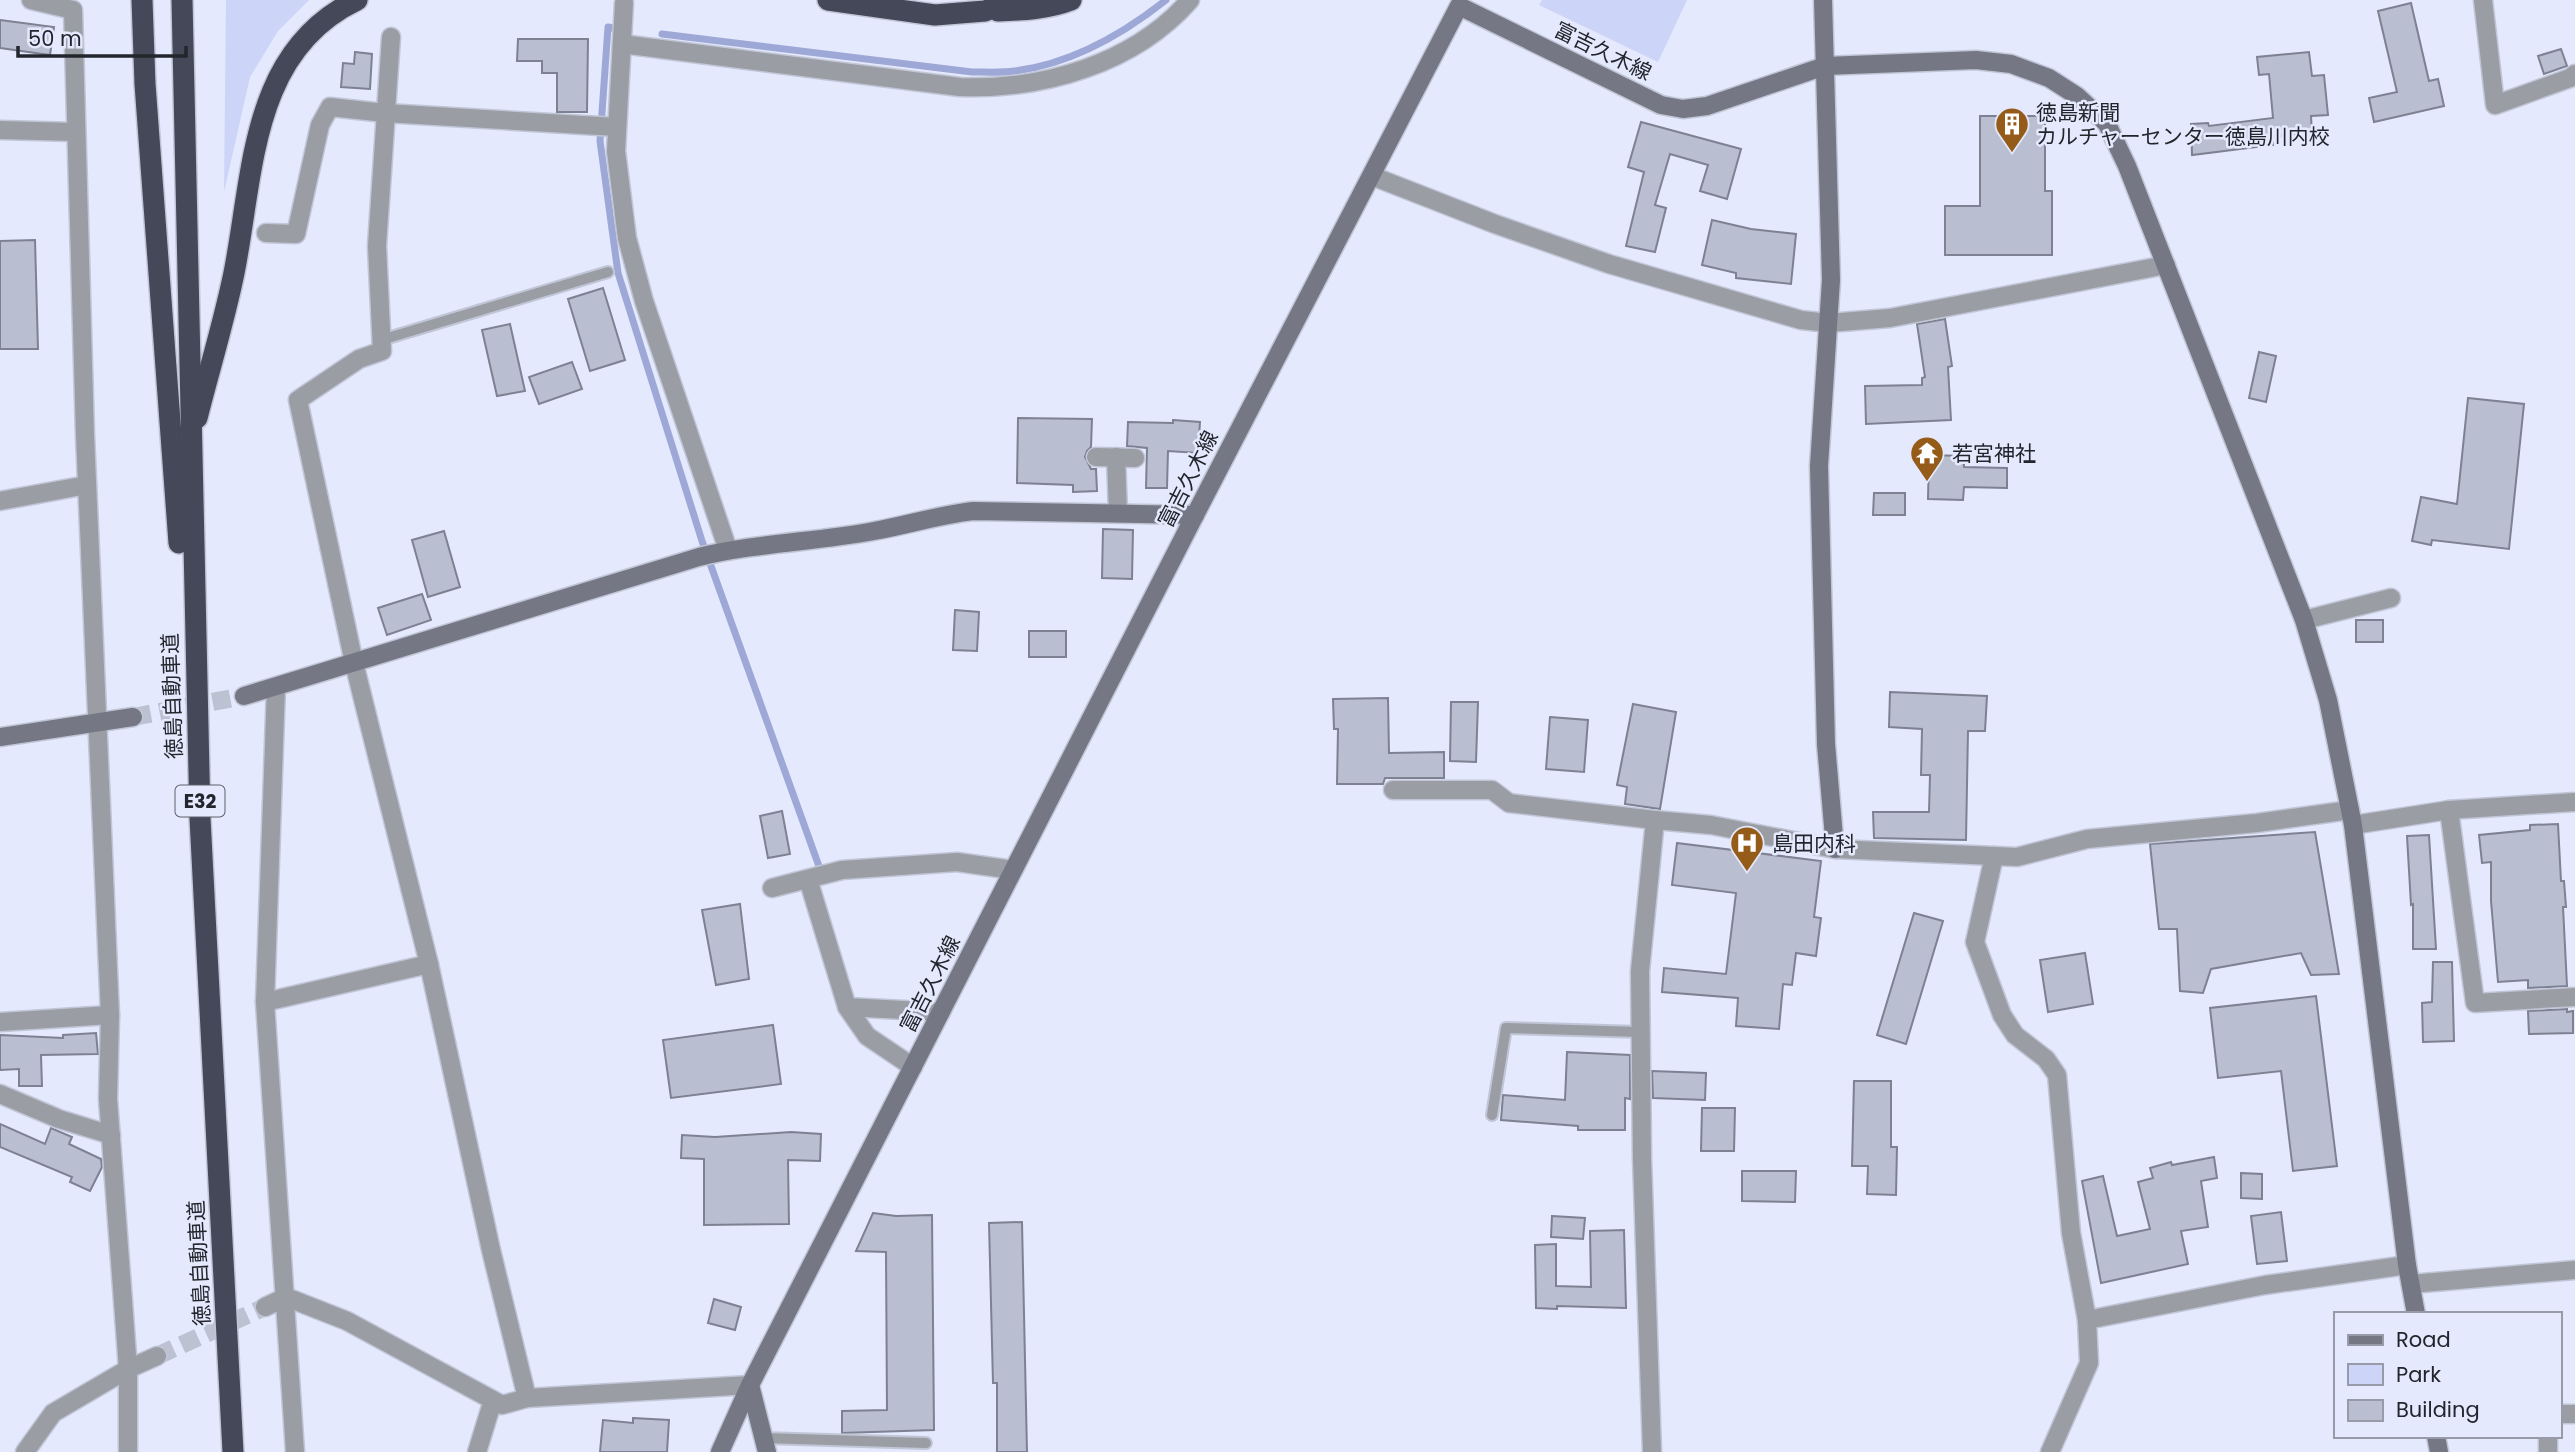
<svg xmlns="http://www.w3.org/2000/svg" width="2575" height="1452" font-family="Poppins,'Noto Sans JP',sans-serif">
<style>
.green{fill:#ccd4f7}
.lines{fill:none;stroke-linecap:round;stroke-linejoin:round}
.stream{stroke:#9ea8d6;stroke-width:7}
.building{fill:#b9bed0;stroke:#7d8192;stroke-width:2}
.street-tunnel{stroke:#bdc2d3;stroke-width:18;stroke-dasharray:18 9;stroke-linecap:butt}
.lane-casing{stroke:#c1c6d7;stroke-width:14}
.street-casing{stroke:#c1c6d7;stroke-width:21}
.secondary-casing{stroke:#c1c6d7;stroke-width:21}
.highway-casing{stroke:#c1c6d7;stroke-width:24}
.lane{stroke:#9b9da5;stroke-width:10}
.street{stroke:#9b9da5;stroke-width:18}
.secondary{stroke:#757884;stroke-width:18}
.highway{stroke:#444858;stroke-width:21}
.labels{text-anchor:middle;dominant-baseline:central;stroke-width:5;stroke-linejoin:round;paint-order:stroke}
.shield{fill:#e4e9fd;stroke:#5d606b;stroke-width:2}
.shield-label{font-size:19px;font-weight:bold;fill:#23252c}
.street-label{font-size:21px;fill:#23252c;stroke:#e4e9fd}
.poi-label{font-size:21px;fill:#23252c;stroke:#e4e9fd;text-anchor:start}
</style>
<rect width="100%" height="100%" fill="#e4e9fd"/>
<g class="green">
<polygon points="226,0 309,0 278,31 250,77 224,192"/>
<polygon points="1542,0 1687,0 1658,62 1539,5"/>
</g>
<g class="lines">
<g class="stream">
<polyline points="613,28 608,27 600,141 618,273 702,541 820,869"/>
<path d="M662,34l310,38c14,0 29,1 43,-1 55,-7 108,-37 151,-71"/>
</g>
</g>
<g class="building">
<polygon points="2411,3 2429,81 2438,79 2444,106 2374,122 2369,98 2397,92 2378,11"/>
<polygon points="0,20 54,27 50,55 0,48"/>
<polygon points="518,39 588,39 587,112 557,112 557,73 542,73 542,61 517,61"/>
<polygon points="2561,49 2567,66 2544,74 2538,56"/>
<polygon points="355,52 372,54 370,89 341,87 343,63 354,64"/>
<polygon points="2309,52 2312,76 2324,75 2328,115 2311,116 2312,133 2272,137 2273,145 2192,155 2191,124 2208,123 2209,126 2273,118 2269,74 2259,75 2257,57"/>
<polygon points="1980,116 2045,116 2045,191 2052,191 2052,255 1945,255 1945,206 1980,206"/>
<polygon points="1641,122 1741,149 1727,199 1700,191 1708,165 1670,154 1655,205 1666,208 1655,252 1626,246 1644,172 1628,167"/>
<polygon points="1712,220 1751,229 1796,234 1791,284 1736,278 1736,273 1702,265"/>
<polygon points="35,240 38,349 0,349 0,241"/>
<polygon points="603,288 625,360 590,371 568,299"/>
<polygon points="1945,319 1952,366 1948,367 1951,420 1866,424 1865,386 1922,385 1922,378 1925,377 1917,324"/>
<polygon points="510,324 525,391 497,396 482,330"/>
<polygon points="2259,352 2276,356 2266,402 2249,398"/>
<polygon points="572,362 582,389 539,404 529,377"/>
<polygon points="2468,398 2524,404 2509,549 2432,540 2431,545 2412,541 2421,497 2457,504"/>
<polygon points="1018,418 1092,419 1091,447 1087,451 1085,457 1091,469 1096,469 1097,491 1073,492 1073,485 1017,483"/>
<polygon points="1173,420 1200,422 1198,453 1168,451 1167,488 1146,488 1147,448 1127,446 1128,422 1173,423"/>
<polygon points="1929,455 1964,456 1964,467 2007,468 2007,488 1964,487 1963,500 1928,499"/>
<polygon points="1874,493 1905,493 1905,515 1873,515"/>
<polygon points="1103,529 1133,530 1132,579 1102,578"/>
<polygon points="444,531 460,587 428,597 412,540"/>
<polygon points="422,594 431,620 387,635 378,608"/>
<polygon points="955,610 979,612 977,651 953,650"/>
<rect x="2356" y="620" width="27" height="22"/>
<rect x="1029" y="631" width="37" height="26"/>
<polygon points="1890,692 1987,696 1985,731 1968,731 1966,840 1874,838 1873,812 1929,812 1930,775 1921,775 1922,729 1889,727"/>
<polygon points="1388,698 1389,753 1444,752 1444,778 1385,778 1383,784 1337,784 1338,729 1334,729 1333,699"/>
<polygon points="1451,702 1478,702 1476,762 1450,761"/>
<polygon points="1633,704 1676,712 1660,809 1625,804 1627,787 1617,785"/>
<polygon points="1550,717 1588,720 1584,772 1546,769"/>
<polygon points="782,811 790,854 768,858 760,816"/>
<polygon points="2558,824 2561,881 2564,881 2566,907 2563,907 2567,986 2528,988 2528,980 2498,982 2491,901 2491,862 2482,863 2479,835 2530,830 2530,825"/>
<polygon points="2315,832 2339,974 2311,975 2301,953 2211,969 2203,993 2180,991 2177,929 2159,929 2150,844"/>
<polygon points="2429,835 2436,949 2413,949 2413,904 2411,905 2407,836"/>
<polygon points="1677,843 1821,861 1814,917 1821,918 1816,956 1796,953 1792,985 1783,984 1779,1029 1736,1026 1738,998 1662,992 1664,968 1726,974 1736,893 1672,885"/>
<polygon points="740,904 749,979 716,985 702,910"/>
<polygon points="1914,913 1943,921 1906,1044 1877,1035"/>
<polygon points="2085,953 2093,1004 2048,1012 2040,960"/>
<polygon points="2433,962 2452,962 2454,1041 2423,1042 2422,1003 2432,1002"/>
<polygon points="2316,996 2337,1166 2293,1171 2281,1071 2218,1078 2210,1008"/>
<polygon points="2567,1009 2567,1012 2573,1011 2573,1033 2529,1034 2528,1011"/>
<polygon points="773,1025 781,1084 671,1098 663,1040"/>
<polygon points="96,1033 98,1054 41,1055 42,1086 19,1086 19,1069 0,1070 0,1035 63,1038 63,1035"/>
<polygon points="1567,1052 1630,1055 1630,1099 1625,1098 1625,1130 1578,1130 1578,1126 1501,1120 1503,1095 1565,1100"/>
<polygon points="1652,1071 1706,1073 1705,1100 1653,1098"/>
<polygon points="1854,1081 1891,1081 1891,1147 1897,1147 1896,1195 1867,1194 1868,1166 1852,1166"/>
<polygon points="1702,1108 1735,1108 1734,1151 1701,1151"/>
<polygon points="0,1124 45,1144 51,1128 72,1137 69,1144 101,1159 102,1167 90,1191 70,1182 72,1177 0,1147"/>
<polygon points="791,1132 821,1134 820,1161 788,1160 789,1224 704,1225 704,1159 681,1158 682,1135 715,1137"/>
<polygon points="2214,1157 2217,1178 2201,1181 2208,1227 2181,1231 2188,1264 2101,1283 2082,1181 2103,1176 2117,1236 2150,1229 2138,1182 2153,1178 2150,1168 2171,1162 2172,1165"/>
<polygon points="1742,1171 1796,1171 1795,1202 1742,1201"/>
<polygon points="2241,1173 2262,1174 2262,1199 2241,1198"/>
<polygon points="2281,1212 2287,1261 2257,1264 2251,1216"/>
<polygon points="873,1213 896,1216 932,1215 934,1430 842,1433 842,1411 887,1410 886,1252 856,1251"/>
<polygon points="1552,1216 1585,1218 1583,1239 1551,1237"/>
<polygon points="1022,1222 1027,1452 997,1452 997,1383 993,1383 989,1223"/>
<polygon points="1624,1230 1626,1308 1557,1306 1557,1309 1536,1308 1535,1245 1556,1244 1556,1286 1591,1287 1590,1231"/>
<polygon points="714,1299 741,1307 735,1330 708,1323"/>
<polygon points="633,1418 669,1420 667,1452 600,1452 603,1420 633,1423"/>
</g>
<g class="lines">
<g class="street-tunnel">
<polyline points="133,717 244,696"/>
<polyline points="157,1356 265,1307"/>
</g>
<g class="lane-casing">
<g id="lane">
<polyline points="381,340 608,272"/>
<polyline points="1492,1115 1506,1028 1640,1032"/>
<polyline points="764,1438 926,1443"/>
</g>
</g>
<g class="street-casing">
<g id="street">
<polyline points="31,0 73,10 85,435 110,1015 108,1099 128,1369 128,1452"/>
<polyline points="2483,0 2495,105 2570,78 2575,74"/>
<polyline points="624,3 616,151 627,238 644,301 728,550"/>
<polyline points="391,37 377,246 382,351 359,359 298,400 354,663 429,964 491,1250 527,1398"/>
<path d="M622,44l338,43c83,3 174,-23 230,-87"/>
<polyline points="0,130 75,132"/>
<polyline points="1372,176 1495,224 1609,264 1801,320 1829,323 1890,318 2166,265"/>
<polyline points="266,233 296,234 320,125 330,107 385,113 616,127"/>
<polyline points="1096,457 1135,458"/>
<polyline points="1116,457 1118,513"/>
<polyline points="0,501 87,485"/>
<polyline points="2304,620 2391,598"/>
<polyline points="276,687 265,1002 295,1452"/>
<polyline points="1393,790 1492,790 1509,803 1655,820"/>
<polyline points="2449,810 2475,1003 2575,997"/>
<polyline points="2353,825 2449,810 2575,802"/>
<polyline points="1994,856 1975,942 2002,1015 2015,1035 2046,1059 2057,1075 2071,1233 2087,1320"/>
<polyline points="808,879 847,1007 941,1012"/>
<polyline points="772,888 842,870 957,862 1013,870"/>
<polyline points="265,1002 429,964"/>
<polyline points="847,1007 867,1036 913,1067"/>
<polyline points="0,1022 110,1015"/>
<polyline points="0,1094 59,1119 111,1135"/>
<polyline points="2411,1284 2575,1270"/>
<polyline points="265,1307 286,1297 347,1321 502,1405 527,1398 750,1385"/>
<polyline points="2559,1414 2575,1414"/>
<polyline points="25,1452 53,1413 128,1369 157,1356"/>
<polyline points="477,1452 493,1400"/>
<polyline points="1652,1452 1642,1158 1640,971 1655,820 1711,825 1835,849 2017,857 2087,839 2257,823 2350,810"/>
<polyline points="2050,1452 2089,1363 2087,1320 2265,1285 2407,1265"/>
<polyline points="2548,1452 2548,1436"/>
</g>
</g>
<g class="secondary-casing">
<g id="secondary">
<polyline points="1823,0 1831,280 1819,466 1826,744 1835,849"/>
<path d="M244,696l455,-139c57,-14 117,-15 175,-26 33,-6 65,-16 99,-20l222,4"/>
<polyline points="0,737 133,717"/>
<polyline points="750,1385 767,1452"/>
<polyline points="2436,1436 2439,1452"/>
<polyline points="720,1452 750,1385 1195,515 1459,6 1661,105 1683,109 1707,106 1825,66 1976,60 2011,64 2049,78 2077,96 2107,124 2127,166 2304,620 2328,700 2353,825 2407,1265 2416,1314"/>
</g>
</g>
<g class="highway-casing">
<g id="highway">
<polyline points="142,0 145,84 179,543"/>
<polyline points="182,0 200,818 233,1452"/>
<polyline points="828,0 935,15 985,11 1014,0"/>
<path d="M998,11c25,-1 50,-2 73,-11"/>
<path d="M197,418c12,-48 27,-96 37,-145 20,-100 16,-222 123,-273"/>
</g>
</g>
<use href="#lane" class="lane"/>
<use href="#street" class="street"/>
<use href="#secondary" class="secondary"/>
<use href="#highway" class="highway"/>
</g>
<defs>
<g id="building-pin" transform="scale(1.75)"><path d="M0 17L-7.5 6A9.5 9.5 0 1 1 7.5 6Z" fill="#955b18" stroke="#e4e9fd"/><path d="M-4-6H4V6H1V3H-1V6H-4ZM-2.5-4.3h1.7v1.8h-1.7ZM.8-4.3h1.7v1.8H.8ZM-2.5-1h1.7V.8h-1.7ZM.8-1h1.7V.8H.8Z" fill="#fff"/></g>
<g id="temple-pin" transform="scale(1.75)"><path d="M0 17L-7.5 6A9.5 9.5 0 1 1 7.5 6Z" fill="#955b18" stroke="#e4e9fd"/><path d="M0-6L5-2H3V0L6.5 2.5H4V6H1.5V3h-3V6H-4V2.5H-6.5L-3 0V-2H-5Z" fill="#fff"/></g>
<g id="hospital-pin" transform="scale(1.75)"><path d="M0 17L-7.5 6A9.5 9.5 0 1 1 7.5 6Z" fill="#955b18" stroke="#e4e9fd"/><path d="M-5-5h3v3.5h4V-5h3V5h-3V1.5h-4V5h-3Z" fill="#fff"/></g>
</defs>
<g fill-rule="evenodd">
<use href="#building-pin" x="2012" y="124"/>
<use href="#temple-pin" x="1927" y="453"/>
<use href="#hospital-pin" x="1747" y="843"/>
</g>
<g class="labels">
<rect class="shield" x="175.5" y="785.5" width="49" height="31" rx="5"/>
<g class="shield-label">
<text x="200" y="801">E32</text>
</g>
<g class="street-label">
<text transform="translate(1603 51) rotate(26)">富吉久木線</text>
<text transform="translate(1188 479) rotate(-63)">富吉久木線</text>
<text transform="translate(172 696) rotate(-92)">徳島自動車道</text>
<text transform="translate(930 984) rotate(-63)">富吉久木線</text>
<text transform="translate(199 1263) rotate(-93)">徳島自動車道</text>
</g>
<g class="poi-label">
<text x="2036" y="112">徳島新聞<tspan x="2036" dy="24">カルチャーセンター徳島川内校</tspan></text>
<text x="1952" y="453">若宮神社</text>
<text x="1772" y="843">島田内科</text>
</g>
</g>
<rect x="2334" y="1312" width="228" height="126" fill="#e4e9fd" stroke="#979ba9" stroke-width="2"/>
<rect x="2348" y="1335" width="35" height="10" fill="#757884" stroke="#979ba9" stroke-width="2"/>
<text x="2396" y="1347" font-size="21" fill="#23252c">Road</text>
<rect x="2348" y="1364" width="35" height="21" fill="#ccd4f7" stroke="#979ba9" stroke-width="2"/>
<text x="2396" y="1382" font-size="21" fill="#23252c">Park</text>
<rect x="2348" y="1400" width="35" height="21" fill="#b9bed0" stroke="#979ba9" stroke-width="2"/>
<text x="2396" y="1417" font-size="21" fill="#23252c">Building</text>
<path d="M18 46v10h168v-10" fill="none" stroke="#23252c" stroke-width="3.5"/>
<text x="28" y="46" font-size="21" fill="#23252c" stroke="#e4e9fd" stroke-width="5" paint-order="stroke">50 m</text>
</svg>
